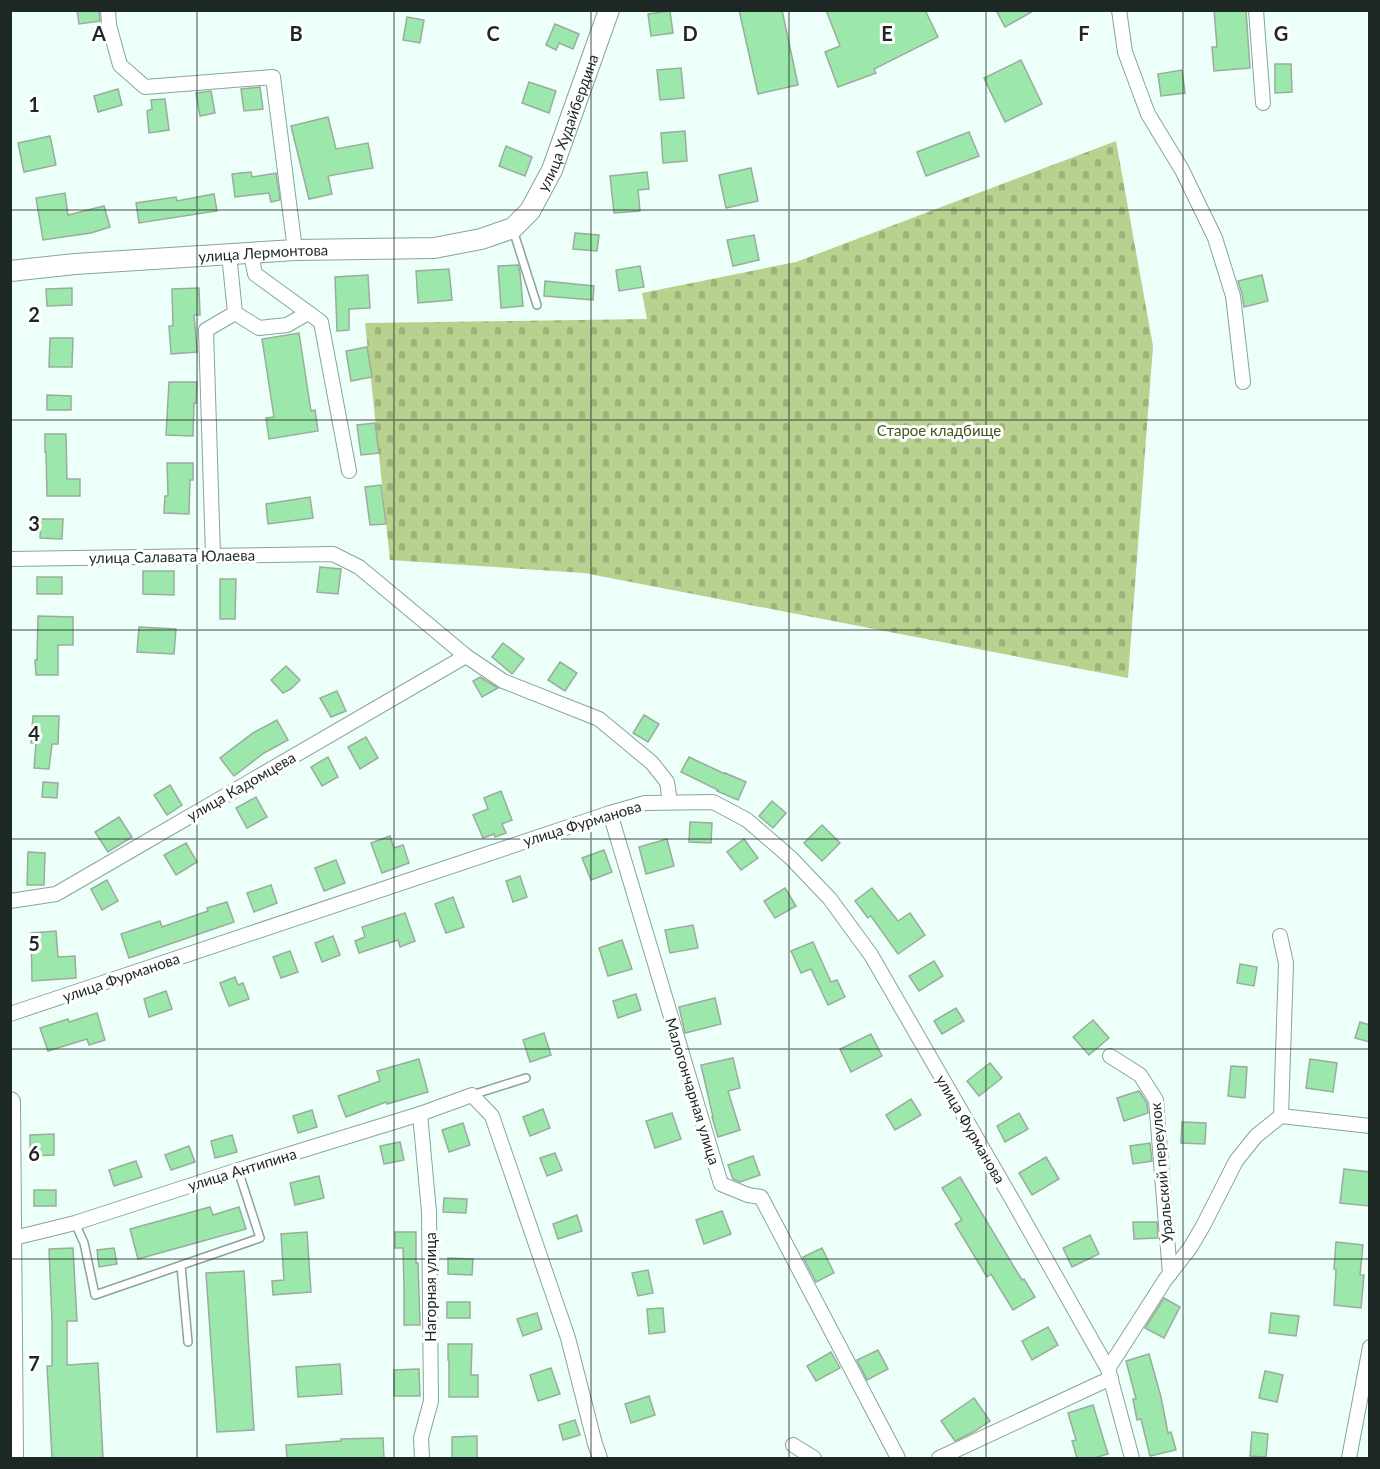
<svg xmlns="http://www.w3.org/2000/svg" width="1380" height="1469" font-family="Lato,sans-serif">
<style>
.cemetery{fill:url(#cemetery-stones)}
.building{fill:#9ce7ab;stroke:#99ad9c;stroke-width:1.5}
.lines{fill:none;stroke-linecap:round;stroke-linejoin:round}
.lane-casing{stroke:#88a49b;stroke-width:10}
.street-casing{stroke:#88a49b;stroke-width:16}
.secondary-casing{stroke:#88a49b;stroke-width:22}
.lane{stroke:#fff;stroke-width:7}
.street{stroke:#fff;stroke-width:14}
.secondary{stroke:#fff;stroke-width:20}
.grid{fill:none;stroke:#1d2825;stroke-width:1.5;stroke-opacity:0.55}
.labels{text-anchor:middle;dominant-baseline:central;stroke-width:6;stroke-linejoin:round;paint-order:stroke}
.street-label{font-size:15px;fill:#1d2825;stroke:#fff}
.park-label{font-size:15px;fill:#44561d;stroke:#fff}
.grid-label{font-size:20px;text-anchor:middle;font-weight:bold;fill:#1d2825;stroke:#fff;stroke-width:6;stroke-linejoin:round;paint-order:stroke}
</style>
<defs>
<pattern id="cemetery-stones" width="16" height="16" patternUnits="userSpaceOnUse" patternTransform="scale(1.5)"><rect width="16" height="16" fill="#b8d18e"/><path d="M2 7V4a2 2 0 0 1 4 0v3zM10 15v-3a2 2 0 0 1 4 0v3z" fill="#9eb37a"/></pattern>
</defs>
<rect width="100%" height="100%" fill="#edfff9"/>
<polygon class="cemetery" points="1116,141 1153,346 1128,678 584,573 390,560 365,323 647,319 642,293 796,262"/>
<g class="building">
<polygon points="77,10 99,10 100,21 79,24"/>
<polygon points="739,10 782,10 798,85 758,94"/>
<polygon points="826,10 925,10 938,37 874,69 876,73 838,87 825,52 840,46"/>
<polygon points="996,10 1035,10 1005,27"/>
<polygon points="1214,10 1246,10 1250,68 1214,71 1212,47 1217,47"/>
<polygon points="670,11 673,33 651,36 648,14"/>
<polygon points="407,17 424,20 420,43 403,40"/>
<polygon points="555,24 579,34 573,49 559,43 556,50 546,45"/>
<polygon points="1021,60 1042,104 1005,122 984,78"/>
<polygon points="1275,64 1291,64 1292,92 1275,93"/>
<polygon points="681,68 684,98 660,100 657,70"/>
<polygon points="1182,70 1185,93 1161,96 1158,74"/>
<polygon points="529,82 556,91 549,113 522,103"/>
<polygon points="260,87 263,109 244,111 241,89"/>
<polygon points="118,89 122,105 98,112 94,96"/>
<polygon points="211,91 215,113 200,116 196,93"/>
<polygon points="165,99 169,130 149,133 147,111 152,109 151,100"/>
<polygon points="328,117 336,149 368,143 373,168 328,176 332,194 309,199 291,126"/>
<polygon points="685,131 687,161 663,163 661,133"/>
<polygon points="969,132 979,156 926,176 917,152"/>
<polygon points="50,136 56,165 24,172 18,143"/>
<polygon points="506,146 532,157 525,176 499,166"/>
<polygon points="751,168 758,201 726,208 719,175"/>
<polygon points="251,172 252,177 276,173 280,200 271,202 269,193 235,197 232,174"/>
<polygon points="647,172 649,189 638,190 640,211 614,213 610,176"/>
<polygon points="65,193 68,215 104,206 110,227 91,233 43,240 36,198"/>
<polygon points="214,194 217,211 139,223 136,203 176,197 177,201"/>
<polygon points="575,233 599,235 597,251 573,249"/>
<polygon points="754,235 759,260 733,266 727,240"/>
<polygon points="518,265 520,272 523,306 501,308 498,266"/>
<polygon points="640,266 644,287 619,291 616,270"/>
<polygon points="449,269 452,300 418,303 416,271"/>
<polygon points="368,275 370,308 349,309 349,330 337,331 335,277"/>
<polygon points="1262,275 1268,301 1244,307 1242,294 1238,281"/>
<polygon points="545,281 594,286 593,300 544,296"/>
<polygon points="72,288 72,305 47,306 46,289"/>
<polygon points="199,288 200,315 194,315 197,352 171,354 169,326 173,326 172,289"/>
<polygon points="299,333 311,411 315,410 318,431 269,439 266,418 274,417 262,339"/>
<polygon points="50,338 73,338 72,367 49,367"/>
<polygon points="367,347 372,377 351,381 346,351"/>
<polygon points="169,382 197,382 196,403 194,403 193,436 166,435"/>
<polygon points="47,395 71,396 71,410 47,410"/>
<polygon points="375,423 379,453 361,455 357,425"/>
<polygon points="45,434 66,434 67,479 80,479 80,496 47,496 46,452 45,452"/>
<polygon points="167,463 193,463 193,480 190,480 189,514 164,513 165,496 168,496"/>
<polygon points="381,485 386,524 370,525 365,487"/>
<polygon points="310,497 313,518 268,524 266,504"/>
<polygon points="41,519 63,519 62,539 40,538"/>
<polygon points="320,567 341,569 338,594 317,592"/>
<polygon points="143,571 174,571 174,595 143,594"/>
<rect x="37" y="577" width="25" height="17"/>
<polygon points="220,579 236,579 235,619 220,619"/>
<polygon points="38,616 73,617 73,645 58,645 58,675 36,675 35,660 37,660"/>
<polygon points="139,627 176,629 174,654 137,652"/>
<polygon points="503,643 524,659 512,674 492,657"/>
<polygon points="560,662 577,673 565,691 548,680"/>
<polygon points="286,666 300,680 291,689 283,693 271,680"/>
<polygon points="480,677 498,688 482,697 473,681"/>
<polygon points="337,691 346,711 331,717 320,698"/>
<polygon points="644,715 659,724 648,742 633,733"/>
<polygon points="33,716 59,716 58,744 52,744 49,769 34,768 36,743 31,743"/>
<polygon points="277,720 288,740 264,753 234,776 220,758 253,733"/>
<polygon points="366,737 378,758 360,769 348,747"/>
<polygon points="328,757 338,777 322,786 311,767"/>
<polygon points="689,757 725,774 725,773 746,782 738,800 717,791 718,790 681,772"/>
<polygon points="43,782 58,783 57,798 42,797"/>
<polygon points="170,785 182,805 167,815 154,795"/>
<polygon points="501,791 512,820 502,824 506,833 495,837 494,834 483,838 473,815 488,809 484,798"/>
<polygon points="256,797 267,817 247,828 236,808"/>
<polygon points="772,801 786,813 773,828 759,816"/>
<polygon points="119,817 132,837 108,852 95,832"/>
<polygon points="690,822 712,823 711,843 689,842"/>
<polygon points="822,825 840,843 822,861 804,843"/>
<polygon points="390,836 394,848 403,845 409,863 382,873 371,843"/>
<polygon points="667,839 674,866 646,874 639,847"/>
<polygon points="744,839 758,858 741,870 727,852"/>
<polygon points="186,843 197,862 176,875 164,855"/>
<polygon points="604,850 612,872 591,880 582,858"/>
<polygon points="28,852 45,853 44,885 27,885"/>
<polygon points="336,860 345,883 324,891 315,868"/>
<polygon points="520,876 527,897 513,902 506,881"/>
<polygon points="107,880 118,901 102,910 91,889"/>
<polygon points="271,885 277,903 254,912 247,893"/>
<polygon points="785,888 796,906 775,918 764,901"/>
<polygon points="872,888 898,921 910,913 925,935 898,954 871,916 868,918 855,901"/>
<polygon points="453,897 464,927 446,933 435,904"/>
<polygon points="227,902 234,922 129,958 121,934 160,921 162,927 208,911 207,908"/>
<polygon points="405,913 415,941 400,947 398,940 359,953 355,941 365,937 362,927"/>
<polygon points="693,925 698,948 670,953 665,930"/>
<polygon points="56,931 58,957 75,956 76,978 32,981 31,933"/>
<polygon points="333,936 340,955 322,962 315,943"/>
<polygon points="622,940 632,969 608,976 599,948"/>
<polygon points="813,942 831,982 837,980 845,997 828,1005 811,969 801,973 791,951"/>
<polygon points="290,951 298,972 281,978 273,957"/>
<polygon points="934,961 943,976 919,991 909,976"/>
<polygon points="1240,964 1257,967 1254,986 1237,983"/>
<polygon points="235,977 238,985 243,983 249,999 229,1006 220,983"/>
<polygon points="166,991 172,1009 149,1017 144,999"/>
<polygon points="636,994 641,1010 618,1018 613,1001"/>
<polygon points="715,998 721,1024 685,1033 679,1007"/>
<polygon points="956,1008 964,1021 942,1034 934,1021"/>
<polygon points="97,1013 105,1040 89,1045 87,1039 48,1051 40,1028 68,1019 69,1022"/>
<polygon points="1093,1020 1109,1038 1089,1055 1073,1037"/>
<polygon points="1360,1022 1370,1025 1370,1042 1355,1038"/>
<polygon points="544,1033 551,1055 530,1062 523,1040"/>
<polygon points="871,1034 882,1056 851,1072 840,1049"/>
<polygon points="733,1058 740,1088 728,1091 740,1130 718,1137 712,1117 713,1117 701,1065"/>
<polygon points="419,1059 428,1092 387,1104 386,1102 346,1117 338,1096 380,1081 377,1071"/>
<polygon points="1310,1059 1337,1063 1333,1092 1306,1088"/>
<polygon points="990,1063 1002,1078 979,1096 967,1081"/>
<polygon points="1231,1066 1247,1067 1245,1098 1228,1096"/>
<polygon points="1139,1091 1147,1103 1148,1113 1124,1121 1117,1098"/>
<polygon points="911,1099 921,1115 895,1130 886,1115"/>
<polygon points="543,1109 550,1128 530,1136 523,1117"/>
<polygon points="312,1110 317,1127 298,1133 293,1116"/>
<polygon points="672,1113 681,1139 655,1148 646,1121"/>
<polygon points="1019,1113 1028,1129 1005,1142 997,1126"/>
<polygon points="1182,1122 1206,1123 1205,1144 1181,1143"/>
<polygon points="463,1123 470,1145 449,1152 442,1130"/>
<polygon points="54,1134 54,1155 30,1156 30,1135"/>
<polygon points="232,1135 237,1152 215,1158 211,1141"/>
<polygon points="400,1142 404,1160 384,1164 380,1146"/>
<polygon points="1150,1143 1152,1161 1133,1164 1130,1146"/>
<polygon points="189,1146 195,1162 171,1170 165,1155"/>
<polygon points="555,1153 562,1170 547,1176 540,1158"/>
<polygon points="753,1156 760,1175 740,1182 733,1179 728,1165"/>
<polygon points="1046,1157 1059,1179 1032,1195 1019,1173"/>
<polygon points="136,1161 142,1177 114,1186 109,1170"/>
<polygon points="1344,1169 1370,1172 1370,1206 1340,1203"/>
<polygon points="319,1176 324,1198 295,1205 290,1183"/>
<polygon points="960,1177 1022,1280 1024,1279 1035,1297 1013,1310 991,1274 987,1277 955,1224 962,1220 942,1188"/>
<rect x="34" y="1190" width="22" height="16"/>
<polygon points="444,1198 467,1199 466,1213 443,1212"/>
<polygon points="210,1207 213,1215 239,1207 246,1229 138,1259 130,1229"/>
<polygon points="722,1211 731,1234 704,1244 696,1220"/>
<polygon points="577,1215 582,1231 558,1239 553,1224"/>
<polygon points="1133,1222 1157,1222 1158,1238 1134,1239"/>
<polygon points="307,1232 311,1292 273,1295 272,1281 284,1280 281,1234"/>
<polygon points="395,1232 416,1232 416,1263 418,1263 420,1325 404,1325 404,1287 403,1248 395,1248"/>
<polygon points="1090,1235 1099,1254 1072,1267 1063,1248"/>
<polygon points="1336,1242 1363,1245 1360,1275 1364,1275 1361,1308 1334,1305 1336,1270 1334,1269"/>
<polygon points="73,1248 77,1321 67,1321 67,1365 98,1363 103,1458 52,1458 47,1366 52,1366 52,1321 49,1249"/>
<polygon points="114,1248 117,1264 99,1267 97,1250"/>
<polygon points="822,1248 834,1273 816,1282 803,1257"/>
<polygon points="448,1258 473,1259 472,1275 448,1274"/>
<polygon points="648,1270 653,1293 638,1296 632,1273"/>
<polygon points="244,1271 254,1430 217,1432 206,1273"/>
<polygon points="1164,1298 1180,1307 1164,1338 1145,1328"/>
<rect x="447" y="1302" width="23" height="16"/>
<polygon points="663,1308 665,1332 649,1334 647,1309"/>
<polygon points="537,1313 542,1329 523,1336 517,1319"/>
<polygon points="1271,1313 1299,1316 1296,1336 1269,1333"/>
<polygon points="1048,1327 1058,1345 1032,1360 1022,1341"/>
<polygon points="448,1344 472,1344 471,1375 478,1375 478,1397 449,1397 449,1360 448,1360"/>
<polygon points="878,1350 888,1369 867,1380 857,1360"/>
<polygon points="831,1352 840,1368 816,1381 807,1366"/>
<polygon points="1149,1354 1161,1397 1168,1433 1171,1432 1176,1450 1150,1456 1141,1419 1137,1420 1133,1399 1136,1399 1126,1361"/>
<polygon points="340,1364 342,1394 298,1397 296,1367"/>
<polygon points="551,1368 560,1394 538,1401 530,1375"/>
<polygon points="419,1369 420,1396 394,1396 394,1370"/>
<polygon points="1265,1371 1283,1375 1277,1402 1259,1398"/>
<polygon points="649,1396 655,1415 631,1423 625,1404"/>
<polygon points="974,1398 990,1421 975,1431 955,1441 941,1421"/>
<polygon points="1093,1405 1108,1454 1094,1458 1077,1458 1072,1441 1076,1440 1068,1413"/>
<polygon points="575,1420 580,1435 563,1440 559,1425"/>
<polygon points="1252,1432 1268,1434 1266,1457 1250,1456"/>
<polygon points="477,1436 477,1458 452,1458 452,1437"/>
<polygon points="383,1438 384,1458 287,1458 286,1445 341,1441 341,1439"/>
</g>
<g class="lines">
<g class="lane-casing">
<g id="lane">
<polyline points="513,230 537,305"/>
<polyline points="472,1095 526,1078"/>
<polyline points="75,1223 84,1243 95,1295 260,1238 238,1170"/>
<polyline points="181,1266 188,1342"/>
</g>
</g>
<g class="street-casing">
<g id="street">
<polyline points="108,10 109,25 120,65 145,87 273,77 295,250"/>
<polyline points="1119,10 1125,52 1148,114 1182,170 1215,238 1233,296 1243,382"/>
<polyline points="1256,10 1263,103"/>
<polyline points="251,253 255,274 321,322 349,471"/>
<polyline points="235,313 259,328 287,325 308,313"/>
<polyline points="213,555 206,330 235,313 229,254"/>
<polyline points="10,559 333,554 359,567 466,656 503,681 599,719 652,763 667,782 670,802"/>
<polyline points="610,813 721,1184 748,1195 761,1197 898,1458"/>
<polyline points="10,901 56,894 466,656"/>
<polyline points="1280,936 1286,963 1281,1116"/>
<polyline points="10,1014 610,813 645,803 713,802 747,820 791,858 830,899 871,955 1013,1201 1108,1369 1132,1458"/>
<polyline points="1110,1056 1140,1075 1156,1100 1170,1274"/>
<polyline points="420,1114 429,1212 431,1401 421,1438 422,1458"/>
<polyline points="10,1239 75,1223 238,1170 420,1114 472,1095 492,1116 568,1338 595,1444 600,1458"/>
<polyline points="1108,1369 1165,1280 1190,1248 1203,1226 1236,1161 1256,1136 1281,1116 1370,1126"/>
<polyline points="793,1445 814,1458"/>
<polyline points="939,1458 1111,1378"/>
<polyline points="1349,1458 1370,1347"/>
</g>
</g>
<g class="secondary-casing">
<g id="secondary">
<path id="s1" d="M10,271l65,-7 220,-14 139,-2 47,-9 32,-11 17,-17 22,-41 57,-160"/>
<polyline points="10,1102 13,1458"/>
</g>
</g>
<use href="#lane" class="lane"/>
<use href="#street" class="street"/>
<use href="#secondary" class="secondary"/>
</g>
<path class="grid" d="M197,10v1448M394,10v1448M591,10v1448M789,10v1448M986,10v1448M1183,10v1448M10,210h1360M10,420h1360M10,630h1360M10,839h1360M10,1049h1360M10,1259h1360"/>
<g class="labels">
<g class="street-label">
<text stroke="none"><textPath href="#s1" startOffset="627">улица Худайбердина</textPath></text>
<text stroke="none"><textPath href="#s1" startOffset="254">улица Лермонтова</textPath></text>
<text transform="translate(172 556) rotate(-1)">улица Салавата Юлаева</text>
<text transform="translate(241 786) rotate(-30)">улица Кадомцева</text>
<text transform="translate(582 823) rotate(-17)">улица Фурманова</text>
<text transform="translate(121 977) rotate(-19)">улица Фурманова</text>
<text transform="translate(693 1091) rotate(73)">Малогончарная улица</text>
<text transform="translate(971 1129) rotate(60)">улица Фурманова</text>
<text transform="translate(242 1169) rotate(-17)">улица Антипина</text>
<text transform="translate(1161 1173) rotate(-95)">Уральский переулок</text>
<text transform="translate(430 1287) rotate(-90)">Нагорная улица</text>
</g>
<g class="park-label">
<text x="939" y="430">Старое кладбище</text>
</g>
</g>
<g class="grid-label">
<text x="99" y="41">A</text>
<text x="296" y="41">B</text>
<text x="493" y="41">C</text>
<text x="690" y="41">D</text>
<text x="887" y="41">E</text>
<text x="1084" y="41">F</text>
<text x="1281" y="41">G</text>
<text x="34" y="112">1</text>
<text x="34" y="322">2</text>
<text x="34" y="531">3</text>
<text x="34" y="741">4</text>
<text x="34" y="951">5</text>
<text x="34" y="1161">6</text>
<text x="34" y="1371">7</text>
</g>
<rect width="1380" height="1469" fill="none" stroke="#1d2825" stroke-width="24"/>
</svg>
